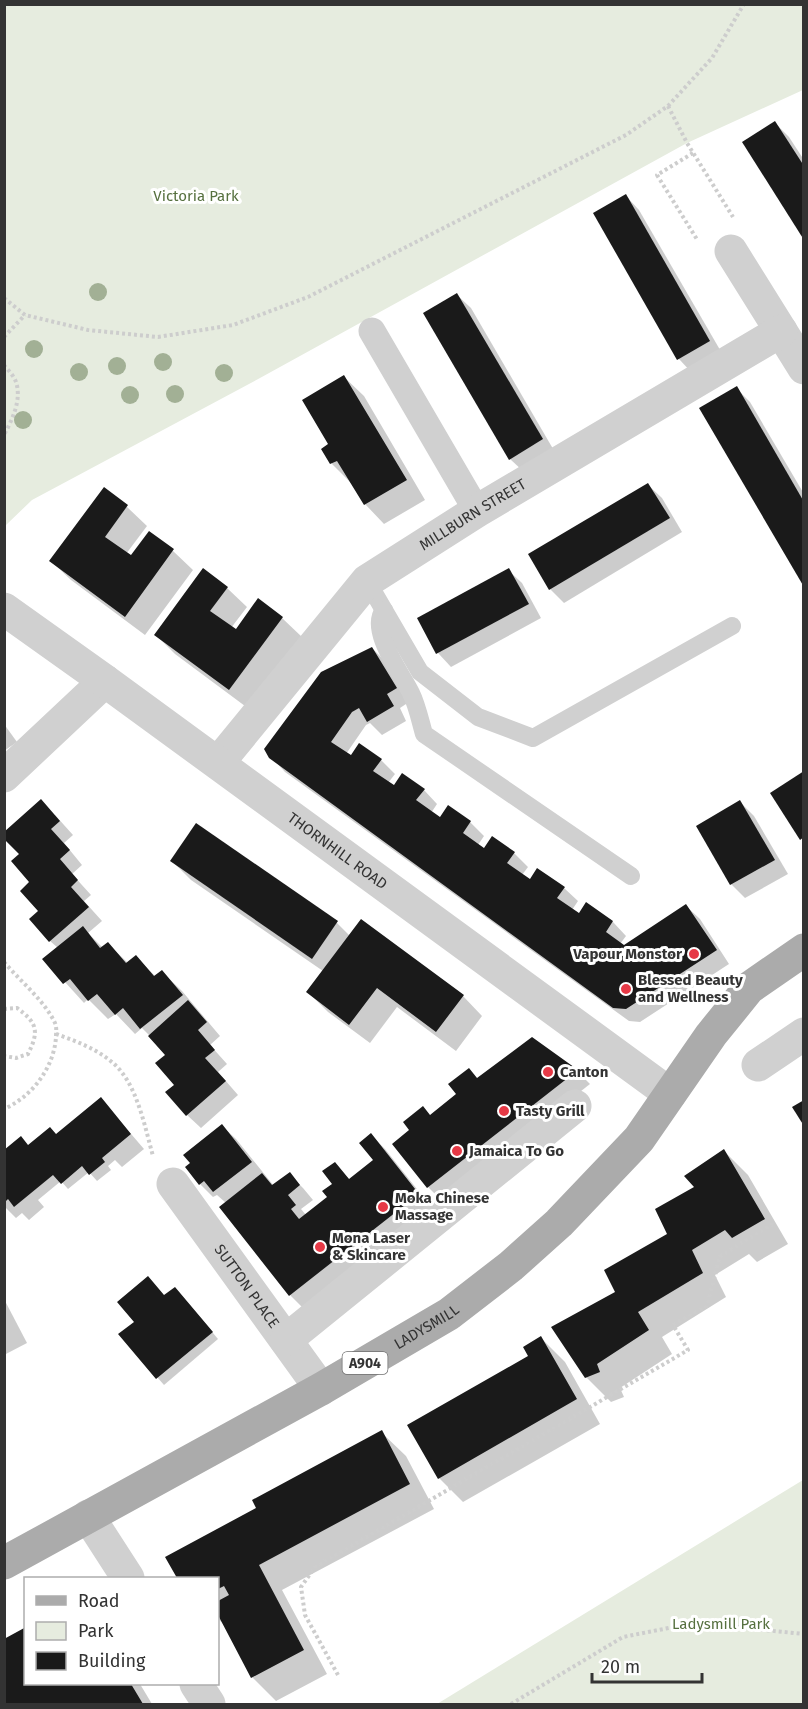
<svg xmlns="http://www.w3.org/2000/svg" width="808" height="1709" font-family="'Fira Sans',sans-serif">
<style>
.green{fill:#e6ecdf}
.shadow{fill:#0003}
.building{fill:#1a1a1a}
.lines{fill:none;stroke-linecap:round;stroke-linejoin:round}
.path{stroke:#cdcdcd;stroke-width:4;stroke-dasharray:3 3;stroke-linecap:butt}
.service{stroke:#d0d0d0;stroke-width:18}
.pedestrian{stroke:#d0d0d0;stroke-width:27}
.minor{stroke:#d0d0d0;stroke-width:33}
.tertiary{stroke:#d0d0d0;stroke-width:33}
.primary{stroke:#ababab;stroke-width:33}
.tree{fill:#a2b095}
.poi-dot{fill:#e63946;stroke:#fff;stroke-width:2}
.labels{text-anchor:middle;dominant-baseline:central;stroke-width:6;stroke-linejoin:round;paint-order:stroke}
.shield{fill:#fff;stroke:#707070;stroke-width:1.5}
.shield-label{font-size:14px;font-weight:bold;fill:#333}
.park-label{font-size:15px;fill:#56703f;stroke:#fff}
.street-label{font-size:15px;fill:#333;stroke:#fff}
.poi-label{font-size:15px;font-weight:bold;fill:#333;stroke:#fff;text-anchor:start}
</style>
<rect width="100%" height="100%" fill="#fff"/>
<g class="green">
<polygon points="5,5 803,5 803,90 687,143 260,378 32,500 5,526"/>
<polygon points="803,1480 803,1704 437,1704"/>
</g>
<g class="shadow">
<polygon points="775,123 789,137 804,160 804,237"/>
<polygon points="626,196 639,210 723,355 692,373 679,359 595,213"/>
<polygon points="457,295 471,308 556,454 524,472 510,459"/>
<polygon points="344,377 364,396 425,500 384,524 365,504 351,483 332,464 323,449 330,445"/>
<polygon points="736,388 750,402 804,494 804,584"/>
<polygon points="648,485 662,498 682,532 564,603 550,589"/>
<polygon points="104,489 127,507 147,526 126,554 131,558 149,533 173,551 193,570 145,635 71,580 51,561"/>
<polygon points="508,570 522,583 541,618 451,667 438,653"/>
<polygon points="227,588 247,607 231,628 236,631 259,600 282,618 302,637 249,709 175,654 156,635"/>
<polygon points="372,648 386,662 409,702 400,708 406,721 382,735 370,723 366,725 346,754 351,757 381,760 395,774 388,783 394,787 424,790 437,804 431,813 440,819 470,822 484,836 478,845 485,850 514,853 528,867 522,875 530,881 564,888 578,901 572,910 579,915 586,904 613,922 626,936 620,944 624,946 686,906 700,919 729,964 640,1022 629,1021 285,772 271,757"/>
<polygon points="4,724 17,742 4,751"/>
<polygon points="740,802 754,816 788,874 745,898 731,884 698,826"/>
<polygon points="55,815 73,835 64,843 82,865 72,874 91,895 84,901 102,921 88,933 103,948 108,944 128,963 136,957 156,977 162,972 182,991 220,1036 210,1045 227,1064 218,1072 238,1095 201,1128 187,1115 167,1055 154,1040 142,1028 135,1034 116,1014 108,1019 88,999 84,1003 45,960 58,948 50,941 31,882"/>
<polygon points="172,861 337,923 350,936 463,996 482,1016 456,1051 397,1007 370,1043 328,1012 308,992 323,971 191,880"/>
<polygon points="577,1071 590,1084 442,1201 428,1187 394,1145 478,1080"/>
<polygon points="101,1099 144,1149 122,1167 115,1160 108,1166 111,1170 97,1181 89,1172 68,1189 61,1181 38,1200 44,1207 29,1220 22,1213 16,1218 4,1206 4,1152 29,1146 57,1135"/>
<polygon points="222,1126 236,1139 274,1186 289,1174 303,1188 313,1200 301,1209 306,1215 329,1197 334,1184 335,1164 350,1180 375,1161 371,1135 385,1149 432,1208 304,1309 290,1295 226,1203 217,1195 213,1197 200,1184"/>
<polygon points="724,1151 748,1175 788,1244 757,1262 749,1254 715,1275 726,1297 662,1337 672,1354 620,1388 624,1397 611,1402 586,1377 617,1292 669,1234 696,1188"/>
<polygon points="181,1295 218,1339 164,1385 120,1335 165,1297"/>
<polygon points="4,1299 27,1343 4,1355"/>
<polygon points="541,1338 565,1362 600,1424 463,1502 439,1478 530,1356"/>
<polygon points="381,1432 406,1456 434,1509 282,1590 327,1674 276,1701 252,1677 223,1624 218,1618 218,1578 179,1578 167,1557 258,1509"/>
<polygon points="4,1640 26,1684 140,1684 152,1704 4,1704"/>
</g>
<g class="building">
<polygon points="775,121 804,166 804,240 742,142"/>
<polygon points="626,194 710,341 677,360 593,213"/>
<polygon points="457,293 543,439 509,460 423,313"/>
<polygon points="344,375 407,480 364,505 337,461 330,464 321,449 328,444 302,400"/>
<polygon points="737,386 804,502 804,587 699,408"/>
<polygon points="648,483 670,518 549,590 528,554"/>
<polygon points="104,487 128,505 105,537 131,555 149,531 174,549 125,617 49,561"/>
<polygon points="203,568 228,587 210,611 236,629 258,598 283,617 229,690 154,635"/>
<polygon points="509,568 529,604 436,654 417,618"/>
<polygon points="372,647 397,688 387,694 394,706 367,722 359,708 352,712 331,742 351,755 359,743 382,759 373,771 394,785 402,773 425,789 416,800 440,817 448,805 471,821 463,833 484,848 492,836 515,852 507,863 530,879 537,868 565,887 557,898 579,913 586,902 613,921 606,932 624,945 686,904 717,950 626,1009 613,1008 269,758 264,749 321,672"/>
<polygon points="804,771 804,837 800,840 770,793"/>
<polygon points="41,799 60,821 51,829 70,850 60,859 78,880 71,887 89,907 49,942 29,919 38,911 20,891 29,882 11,861 19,854 4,839 4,832"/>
<polygon points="740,800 775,860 730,885 696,826"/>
<polygon points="196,823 338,921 312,959 170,861"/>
<polygon points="361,919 464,995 436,1032 377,988 349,1025 306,992"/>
<polygon points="83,926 100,948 108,942 126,963 136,955 154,976 162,970 183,995 140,1029 123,1008 115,1015 97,994 88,1001 70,979 63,984 42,959"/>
<polygon points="188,1000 207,1022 198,1030 215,1050 205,1058 226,1081 186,1116 165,1092 174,1085 155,1063 165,1055 148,1036"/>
<polygon points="532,1037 578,1070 427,1188 392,1144 409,1130 403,1122 423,1106 430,1115 456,1094 448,1084 469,1068 477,1078"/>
<polygon points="101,1097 131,1134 102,1158 105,1162 89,1175 82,1166 61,1184 53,1175 14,1207 8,1199 4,1203 4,1150 21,1136 28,1145 50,1127 56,1134"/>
<polygon points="804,1100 804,1126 792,1107"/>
<polygon points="222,1124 252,1162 213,1192 204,1181 199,1185 185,1167 190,1163 183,1155"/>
<polygon points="371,1133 419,1194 289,1296 219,1207 262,1173 272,1185 290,1172 300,1185 288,1195 296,1205 291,1209 299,1219 327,1197 322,1191 332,1184 322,1171 335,1162 349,1179 373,1160 359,1143"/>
<polygon points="724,1149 765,1219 732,1238 725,1230 692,1250 703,1273 638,1312 649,1330 597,1364 600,1372 585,1378 551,1327 615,1292 604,1270 667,1234 655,1209 694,1187 684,1176"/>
<polygon points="148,1276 164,1295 175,1287 213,1332 156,1379 118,1334 134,1322 117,1302"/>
<polygon points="541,1336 577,1399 438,1479 407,1425 528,1356 523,1347"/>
<polygon points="382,1430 410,1484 259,1565 304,1650 251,1678 218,1615 218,1601 229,1595 224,1586 218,1589 218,1578 186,1578 185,1577 177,1578 165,1557 256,1508 252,1500"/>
<polygon points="26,1627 26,1684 131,1684 143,1704 4,1704 4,1639"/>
</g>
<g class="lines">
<g class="path">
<polyline points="668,106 687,143 733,217"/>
<polyline points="693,153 657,175 698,241"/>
<polyline points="4,298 25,315 88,330 158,337 233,325 308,297 626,135 668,106 712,58 744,4"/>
<polyline points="4,337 25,315"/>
<path d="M4,365c4,5 10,11 12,17 6,18 -4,38 -12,53"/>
<path d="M4,962c17,20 40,38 51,61 2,5 1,9 1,14 -2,30 -23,59 -52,72"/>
<path d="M4,1009l13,-1c21,15 22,24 11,46l-12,4 -12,-2"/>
<path d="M56,1034c20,7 41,15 57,29 24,20 32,65 40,93"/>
<polyline points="338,1675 305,1615 301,1587 315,1567 688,1350 673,1325 707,1306 720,1256 774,1223"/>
<polyline points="511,1704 623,1637 694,1623 804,1634"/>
</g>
<g class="service">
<polyline points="367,581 420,672 478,717 533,738 732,626"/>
<path d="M384,610c-16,20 18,64 27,83 6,12 9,27 13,41l207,142"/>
</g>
<polyline class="pedestrian" points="372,331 477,511"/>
<g class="minor">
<polyline points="731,251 804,368"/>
<path id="s1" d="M218,763l149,-182 110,-70 304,-180"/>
<polyline points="4,776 105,681"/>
<polyline points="758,1065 804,1034"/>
<path id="s2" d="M173,1184l148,205"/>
<polyline points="286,1340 575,1106"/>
<polyline points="88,1516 128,1578"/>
<polyline points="196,1684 209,1704"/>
</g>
<path class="tertiary" id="s3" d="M4,609l101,72 565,413"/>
<path class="primary" id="s4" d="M4,1563l317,-174 128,-75 62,-48 48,-43 80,-84 72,-104 38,-47 55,-38"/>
</g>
<g class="tree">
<circle cx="98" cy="292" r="9"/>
<circle cx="34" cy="349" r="9"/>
<circle cx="163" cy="362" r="9"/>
<circle cx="117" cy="366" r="9"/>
<circle cx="79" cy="372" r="9"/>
<circle cx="224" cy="373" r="9"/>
<circle cx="175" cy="394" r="9"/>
<circle cx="130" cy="395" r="9"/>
<circle cx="23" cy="420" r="9"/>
</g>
<g class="poi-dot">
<circle cx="694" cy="954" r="6"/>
<circle cx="626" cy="989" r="6"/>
<circle cx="548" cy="1072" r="6"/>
<circle cx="504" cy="1111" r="6"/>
<circle cx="457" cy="1151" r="6"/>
<circle cx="383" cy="1207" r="6"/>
<circle cx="320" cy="1247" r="6"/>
</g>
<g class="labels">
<rect class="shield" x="342.5" y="1352" width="45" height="22" rx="4.5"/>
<g class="shield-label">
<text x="365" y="1363">A904</text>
</g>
<g class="park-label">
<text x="196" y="196">Victoria Park</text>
<text x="721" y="1624">Ladysmill Park</text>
</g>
<g class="street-label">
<text stroke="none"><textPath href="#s1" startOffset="360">MILLBURN STREET</textPath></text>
<text stroke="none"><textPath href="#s3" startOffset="412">THORNHILL ROAD</textPath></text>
<text stroke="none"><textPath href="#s2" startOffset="126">SUTTON PLACE</textPath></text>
<text stroke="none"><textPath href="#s4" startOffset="484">LADYSMILL</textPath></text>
</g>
<g class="poi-label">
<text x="682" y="954" text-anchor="end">Vapour Monstor</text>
<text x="638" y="980">Blessed Beauty<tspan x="638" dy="17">and Wellness</tspan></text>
<text x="560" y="1072">Canton</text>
<text x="516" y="1111">Tasty Grill</text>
<text x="469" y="1151">Jamaica To Go</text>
<text x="395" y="1198">Moka Chinese<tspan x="395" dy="17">Massage</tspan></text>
<text x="332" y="1238">Mona Laser<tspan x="332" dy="17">&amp; Skincare</tspan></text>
</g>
</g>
<rect width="808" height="1709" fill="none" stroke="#333333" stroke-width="12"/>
<rect x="24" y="1577" width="195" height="108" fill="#ffffff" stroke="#adadad" stroke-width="1.5"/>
<rect x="36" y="1596" width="30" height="9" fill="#ababab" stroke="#adadad" stroke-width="1.5"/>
<text x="78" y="1607" font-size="18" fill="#333333">Road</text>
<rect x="36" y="1622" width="30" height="18" fill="#e6ecdf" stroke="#adadad" stroke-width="1.5"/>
<text x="78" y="1637" font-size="18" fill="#333333">Park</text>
<rect x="36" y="1652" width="30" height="18" fill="#1a1a1a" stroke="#adadad" stroke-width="1.5"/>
<text x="78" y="1667" font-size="18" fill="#333333">Building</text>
<path d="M592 1673v9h110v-9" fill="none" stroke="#333333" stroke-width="3"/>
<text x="601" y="1673" font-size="18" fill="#333333" stroke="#ffffff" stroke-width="4.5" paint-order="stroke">20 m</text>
</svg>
